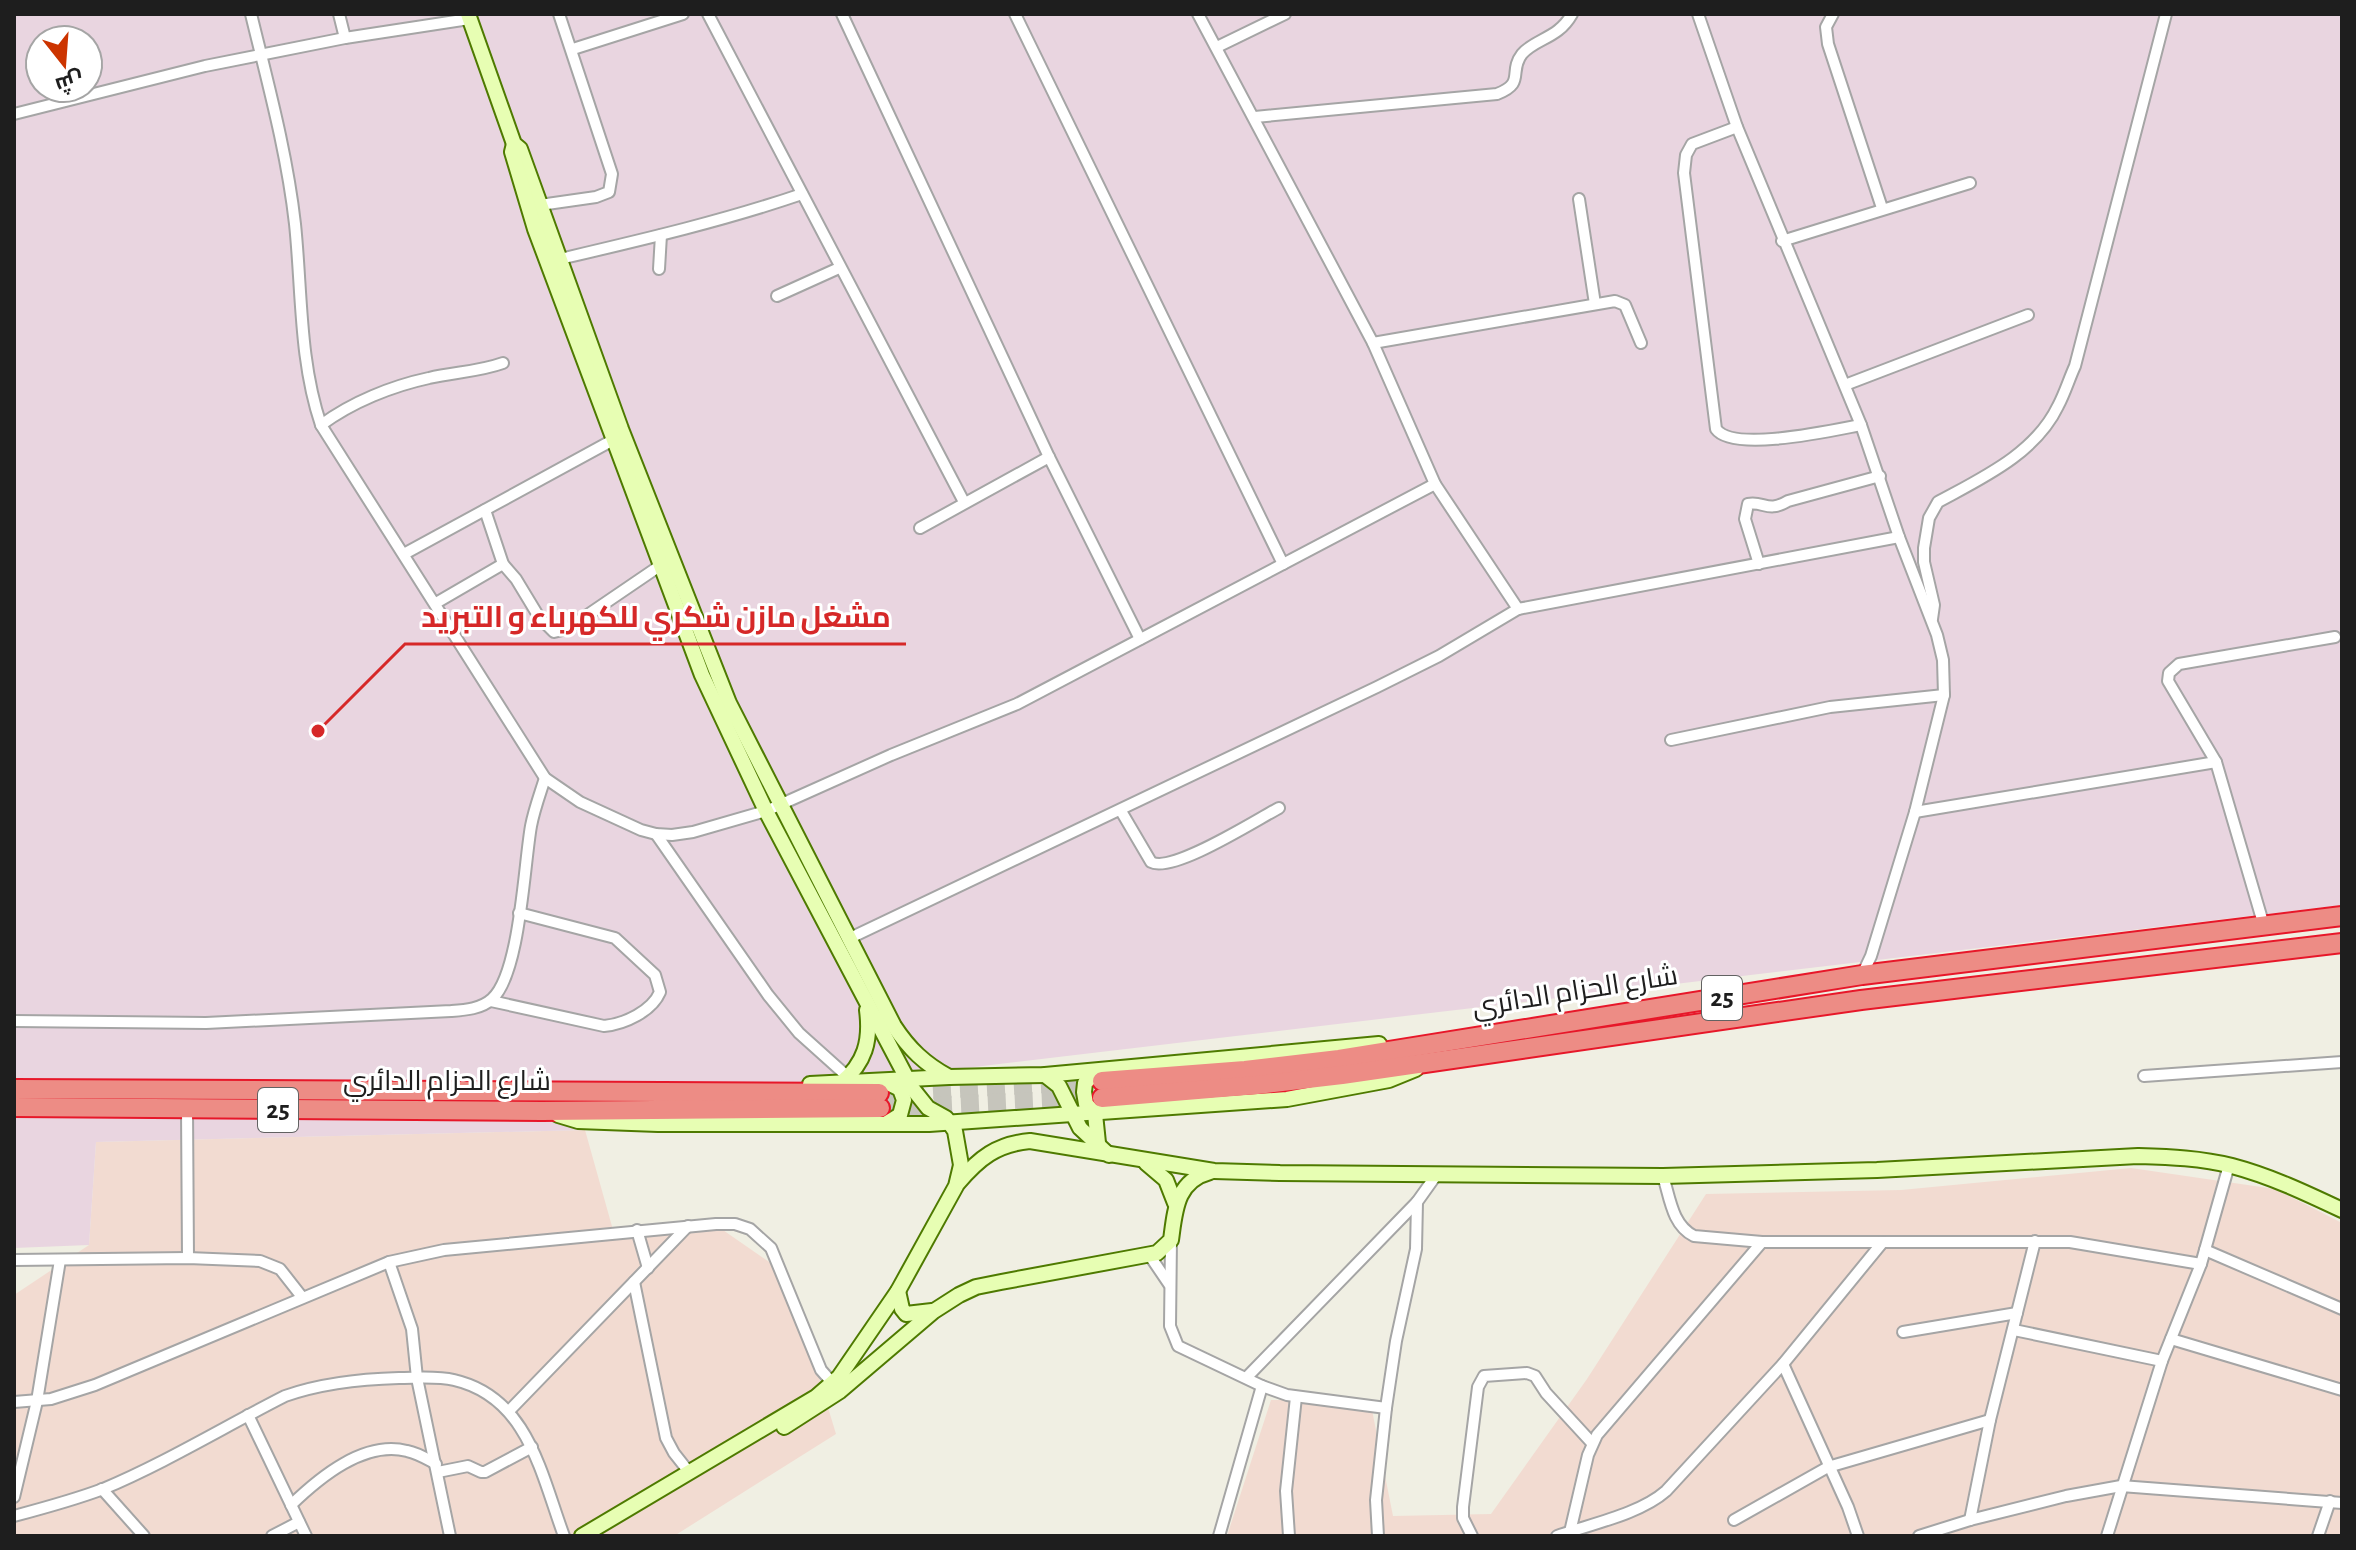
<svg xmlns="http://www.w3.org/2000/svg" width="2356" height="1550" font-family="'Alegreya Sans',Cairo,sans-serif">
<style>
.commercial{fill:#f2dbd1}
.industrial{fill:#e9d5e0;fill-rule:evenodd}
.lines{fill:none;stroke-linecap:round;stroke-linejoin:round}
.highway-tunnel{stroke:#c6c5bc;stroke-width:18;stroke-dasharray:18 9;stroke-linecap:butt}
.street-casing{stroke:#a5a5a5;stroke-width:14}
.secondary-casing{stroke:#4e7a00;stroke-width:18}
.highway-casing{stroke:#e71729;stroke-width:22}
.street{stroke:#fff;stroke-width:10}
.secondary{stroke:#e7feb3;stroke-width:14}
.highway{stroke:#ed8c85;stroke-width:18}
.labels{text-anchor:middle;dominant-baseline:central;stroke-width:6;stroke-linejoin:round;paint-order:stroke}
.shield{fill:#fff;stroke:#626262;stroke-width:2}
.shield-label{font-size:26px;font-weight:bold;fill:#1e1e1e}
.street-label{font-size:28px;fill:#1e1e1e;stroke:#fff}
.leader{fill:none;stroke:#d62828;stroke-width:3}
.callout-dot{fill:#d62828;stroke:#fff;stroke-width:3}
.callout-label{font-size:30px;text-anchor:middle;font-weight:bold;fill:#d62828;stroke:#fff;stroke-width:6;stroke-linejoin:round;paint-order:stroke}
</style>
<rect width="100%" height="100%" fill="#f0efe3"/>
<g class="commercial">
<polygon points="585,1130 613,1230 720,1228 788,1275 836,1434 674,1536 14,1536 14,1295 89,1245 96,1142"/>
<polygon points="2131,1168 2275,1189 2342,1223 2342,1536 1227,1536 1271,1400 1370,1400 1393,1516 1491,1514 1587,1379 1706,1194 1901,1190"/>
</g>
<path class="industrial" d="M14,14h2328v891l-1435,170 -322,55 -489,12 -7,103 -75,3zM40,40h48v48h-48z"/>
<g class="lines">
<g class="highway-tunnel">
<polyline points="879,1093 1102,1081"/>
<polyline points="880,1108 1101,1098"/>
</g>
<g class="street-casing">
<g id="street">
<path d="M251,14c17,70 36,139 44,210 7,67 4,136 26,201l224,353 35,24 61,28 15,4 16,1 21,-3 73,-21 125,-56 126,-51 418,-220"/>
<polyline points="339,14 345,38"/>
<polyline points="708,14 964,502"/>
<polyline points="842,14 1049,457 1140,639"/>
<polyline points="1015,14 1283,564"/>
<polyline points="1198,14 1373,343 1435,484 1518,609"/>
<polyline points="1698,14 1737,127 1861,425 1899,537 1937,635 1943,660 1944,695 1915,812 1871,956 1862,975"/>
<polyline points="1833,14 1826,27 1828,44 1882,208"/>
<polyline points="1217,47 1285,14"/>
<polyline points="573,49 683,14"/>
<polyline points="14,114 205,66 345,38 469,19"/>
<path d="M1255,117l242,-23c29,-11 11,-22 25,-40 14,-16 36,-15 50,-40"/>
<path d="M1737,127l-45,17 -6,11 -2,18 32,256c17,24 118,1 145,-4"/>
<polyline points="1579,199 1595,304"/>
<polyline points="540,205 596,197 609,192 612,174 559,14"/>
<polyline points="1782,241 1970,183"/>
<path d="M560,259c81,-19 163,-38 242,-65"/>
<polyline points="659,269 661,235"/>
<polyline points="777,296 839,268"/>
<polyline points="1373,343 1615,301 1625,305 1641,343"/>
<polyline points="1845,385 2028,315"/>
<path d="M321,425c31,-23 71,-39 108,-47 25,-6 49,-6 74,-15"/>
<polyline points="485,510 503,564 516,579 539,617 554,632 567,629 661,565"/>
<polyline points="920,528 1049,457"/>
<polyline points="404,554 613,440"/>
<path d="M1759,564l-14,-45 3,-15c16,-3 20,9 40,-3l92,-25"/>
<polyline points="436,603 503,564"/>
<path d="M1932,619l2,-14 -10,-43v-14l5,-30 9,-16c44,-24 97,-48 120,-96 7,-13 11,-27 17,-40l91,-352"/>
<polyline points="1671,740 1830,707 1944,695"/>
<path d="M1121,811l30,51c21,12 105,-42 128,-54"/>
<polyline points="1915,812 2216,762"/>
<polyline points="656,834 768,995 799,1033 848,1077"/>
<polyline points="2264,926 2216,762 2168,681 2169,673 2179,664 2335,637"/>
<polyline points="848,939 1377,687 1439,656 1518,609 1899,537"/>
<path d="M491,1001l113,25c21,-2 48,-15 56,-34l-5,-17 -40,-37 -96,-25"/>
<path d="M14,1021l192,2 245,-12c14,-1 30,-2 41,-12 28,-25 32,-134 39,-173 3,-16 9,-32 14,-48"/>
<polyline points="2144,1076 2342,1062"/>
<polyline points="187,1109 188,1258"/>
<path d="M1663,1176c7,22 9,49 31,60l68,6h308l131,22"/>
<polyline points="637,1230 648,1268"/>
<polyline points="1171,1240 1170,1326 1178,1346 1262,1386 1287,1395 1386,1408"/>
<polyline points="2205,1250 2342,1309"/>
<polyline points="1150,1256 1169,1284"/>
<polyline points="14,1260 188,1258 260,1261 280,1269 302,1297"/>
<polyline points="389,1262 412,1329 417,1378 450,1536"/>
<polyline points="634,1282 666,1438 674,1453 689,1472"/>
<polyline points="2014,1330 2162,1361"/>
<polyline points="1903,1332 2017,1313"/>
<polyline points="2171,1339 2342,1390"/>
<polyline points="1783,1364 1848,1507 1858,1536"/>
<polyline points="1247,1377 1417,1202"/>
<polyline points="14,1402 51,1399 95,1385 389,1262 444,1250 716,1224 735,1224 750,1229 771,1248 821,1370 836,1387"/>
<polyline points="509,1411 688,1226"/>
<polyline points="248,1415 306,1536"/>
<polyline points="438,1472 468,1466 481,1472 485,1472 532,1447"/>
<polyline points="102,1489 144,1536"/>
<polyline points="14,1497 37,1401 60,1260"/>
<path d="M291,1505c28,-27 73,-65 116,-54 11,2 20,8 29,13"/>
<path d="M14,1516c30,-8 60,-16 89,-27 62,-26 121,-62 182,-93 37,-13 75,-17 114,-18 17,0 38,-2 55,2 74,17 87,94 110,156"/>
<polyline points="1734,1520 1828,1467 1990,1420"/>
<polyline points="1970,1520 1990,1420 2035,1241"/>
<polyline points="1570,1532 1588,1455 1597,1435 1762,1242"/>
<polyline points="272,1536 299,1522"/>
<polyline points="1219,1536 1262,1386"/>
<polyline points="1289,1536 1286,1491 1296,1397"/>
<polyline points="1378,1536 1376,1500 1386,1408 1396,1341 1416,1249 1417,1202 1437,1174"/>
<polyline points="1472,1536 1463,1518 1463,1507 1478,1387 1484,1376 1527,1373 1535,1376 1546,1393 1592,1443"/>
<path d="M1557,1536c34,-12 83,-22 109,-45l117,-127 99,-121"/>
<polyline points="1919,1536 1970,1520 2066,1496 2121,1486 2342,1503"/>
<polyline points="2107,1536 2162,1361 2201,1264 2229,1165"/>
<polyline points="2318,1536 2330,1501"/>
</g>
</g>
<g class="secondary-casing">
<g id="secondary">
<path d="M468,14l46,130 6,5 101,280 108,274 165,323c15,23 31,38 55,51"/>
<polyline points="514,144 512,152 535,229 702,675 766,811 912,1088 928,1108 946,1118 955,1131 961,1165 956,1186 898,1291 839,1377 816,1397 582,1536"/>
<polyline points="1097,1071 1085,1083 1084,1092 1086,1104 1095,1114 1098,1143"/>
<polyline points="1045,1075 1059,1086 1080,1128 1109,1155"/>
<polyline points="886,1082 900,1089 904,1100 900,1115 887,1123"/>
<path d="M841,1083c24,-20 30,-42 26,-73"/>
<polyline points="810,1084 949,1077 1045,1075 1379,1044"/>
<polyline points="558,1115 578,1121 658,1124 929,1124 1287,1099 1389,1080 1416,1069"/>
<polyline points="1146,1163 1166,1180 1175,1203"/>
<path d="M958,1183c21,-25 39,-39 72,-42l184,30 66,2 383,3 214,-6 261,-14c31,1 63,2 94,10 38,10 74,27 110,44"/>
<polyline points="898,1291 902,1309 906,1314 932,1311"/>
<path d="M784,1427l56,-36 94,-80 25,-16 17,-8 25,-5 156,-29 14,-13c4,-29 5,-59 39,-68"/>
</g>
</g>
<g class="highway-casing">
<g id="highway">
<polyline points="1102,1081 1245,1070 1339,1059 1862,975 2342,916"/>
<polyline points="14,1089 879,1093"/>
<polyline points="1102,1098 1257,1085 1342,1075 1861,1000 2342,943"/>
<polyline points="14,1107 542,1111 880,1108"/>
</g>
</g>
<use href="#street" class="street"/>
<use href="#secondary" class="secondary"/>
<use href="#highway" class="highway"/>
</g>
<g class="labels">
<g class="shield">
<rect x="1702" y="976" width="40" height="44" rx="6"/>
<rect x="258" y="1088" width="40" height="44" rx="6"/>
</g>
<g class="shield-label">
<text x="1722" y="998">25</text>
<text x="278" y="1110">25</text>
</g>
<g class="street-label">
<text transform="translate(1575 992) rotate(-9)">شارع الحزام الدائري</text>
<text x="447" y="1082">شارع الحزام الدائري</text>
</g>
</g>
<path class="leader" d="M318 731L405 644H906"/>
<circle class="callout-dot" cx="318" cy="731" r="8"/>
<g class="callout-label">
<text x="656" y="627">مشغل مازن شكري للكهرباء و التبريد</text>
</g>
<rect width="2356" height="1550" fill="none" stroke="#1e1e1e" stroke-width="32"/>
<g transform="translate(64 64) rotate(163)"><circle r="38" fill="#ffffff" stroke="#a5a5a5" stroke-width="2"/>
<path d="M0-6L14 30L0 20L-14 30Z" fill="#cc3400"/>
<text y="-12" font-size="22" font-weight="bold" text-anchor="middle" fill="#1e1e1e">ش</text>
</g>
</svg>
